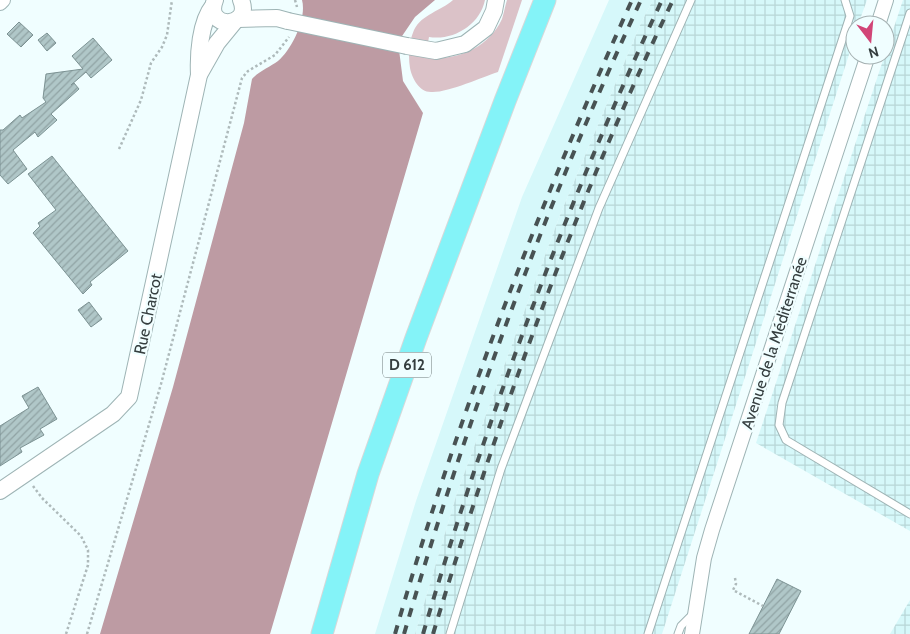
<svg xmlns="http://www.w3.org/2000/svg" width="910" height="634" font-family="Cabin,sans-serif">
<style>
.built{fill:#d6f8fa}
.industrial{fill:url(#industrial-grid)}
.green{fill:#dbc2c8}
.water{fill:#bd9ba3}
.building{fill:url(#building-hatch);stroke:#7c9293}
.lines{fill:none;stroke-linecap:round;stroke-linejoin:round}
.service-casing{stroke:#9eb4b5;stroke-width:9}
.minor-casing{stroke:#9eb4b5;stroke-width:16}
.tertiary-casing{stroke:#9eb4b5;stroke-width:18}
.primary-casing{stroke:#d7d8d9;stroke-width:23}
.path{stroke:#aebabb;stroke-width:2.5;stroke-dasharray:2.5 2.5;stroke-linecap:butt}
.service{stroke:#fff;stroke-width:7}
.minor{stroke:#fff;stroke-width:14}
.tertiary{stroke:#fff;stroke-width:16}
.primary{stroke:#84f3f8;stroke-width:21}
.rail{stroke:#485253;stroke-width:4;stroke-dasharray:9 9;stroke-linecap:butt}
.tertiary-bridge-casing{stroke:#9eb4b5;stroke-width:18;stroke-linecap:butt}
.tertiary-bridge{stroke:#fff;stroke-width:16}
.labels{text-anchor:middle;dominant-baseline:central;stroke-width:4.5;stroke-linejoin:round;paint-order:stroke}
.shield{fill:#f0feff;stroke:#6d7879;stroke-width:1}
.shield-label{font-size:15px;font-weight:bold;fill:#353e3f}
.street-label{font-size:16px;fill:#353e3f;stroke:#f0feff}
</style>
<defs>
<pattern id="industrial-grid" width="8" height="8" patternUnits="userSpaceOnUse" patternTransform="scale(1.25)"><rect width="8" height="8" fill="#d6f8fa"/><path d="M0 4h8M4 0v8" fill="none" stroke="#b8d6d7"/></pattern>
<pattern id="building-hatch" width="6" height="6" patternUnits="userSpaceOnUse" patternTransform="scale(1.25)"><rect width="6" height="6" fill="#b0c7c8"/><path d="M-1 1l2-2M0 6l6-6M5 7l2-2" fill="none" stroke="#90a3a4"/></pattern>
</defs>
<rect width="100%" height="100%" fill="#f0feff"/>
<polygon class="built" points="609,0 653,0 641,23 560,215 457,493 415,634 375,634 416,501 522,197"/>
<g class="industrial">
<polygon points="653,0 867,0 858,25 855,25 855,36 662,634 415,634 457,493 560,215 641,23"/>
<polygon points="903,0 910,0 910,531 756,443"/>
<polygon points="910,600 910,634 890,634"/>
</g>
<path class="green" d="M453,0h32c-5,25 -32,41 -56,37l-4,21c31,3 63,-9 77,-39 2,-6 3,-13 5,-19h15l-24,72c-16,5 -50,21 -67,20 -12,0 -19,-14 -21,-24 -2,-12 -1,-27 4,-38 8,-16 27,-19 39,-30z"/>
<path class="water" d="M302,0h133l-20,17 -17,25 5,39 20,32 -153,521h-170l73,-247 71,-264 8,-44c7,-8 18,-12 26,-18 14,-12 29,-43 24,-61z"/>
<g class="building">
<polygon points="19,22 33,35 21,47 7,34"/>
<polygon points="47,33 56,43 47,51 38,40"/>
<polygon points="93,38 112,60 91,78 86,72 71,85 74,83 79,89 51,114 57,120 38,137 35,132 13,150 27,169 8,184 0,175 0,130 3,130 20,115 22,118 46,102 43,98 46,74 83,69 72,56"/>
<polygon points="52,156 128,251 90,282 92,285 83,294 33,233 40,226 38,223 56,210 28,174"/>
<polygon points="89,302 102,319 91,327 78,310"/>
<polygon points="38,387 57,419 40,429 44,435 20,448 22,452 0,466 0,426 29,408 22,396"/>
<polygon points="777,579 801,591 779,634 749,634"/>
</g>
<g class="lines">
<g class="service-casing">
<g id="service">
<polyline points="910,13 782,403 779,425 786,440 910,514"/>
<polyline points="450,634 501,469 599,208 691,0"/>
<polyline points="648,634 850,16 845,0"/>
<polyline points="678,634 681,626 693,614"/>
</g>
</g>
<g class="minor-casing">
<g id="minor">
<polyline points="0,3 3,0"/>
<polyline points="878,25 886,0"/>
<polyline points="692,634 704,558 712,530 868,55"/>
</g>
</g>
<g class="tertiary-casing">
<g id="tertiary">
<path d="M215,0c-12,30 38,29 26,0"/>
<polyline points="238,19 277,18 288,21"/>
<polyline points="407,46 436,51 465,44 486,28 494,11 496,0"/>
<polyline points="200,73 217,43 235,21"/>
<path d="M0,491l113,-77 16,-17 70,-322c-1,-20 1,-53 14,-69"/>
</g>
</g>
<g class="primary-casing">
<polyline id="primary" points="322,634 368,474 416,338 505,101 545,0"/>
</g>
<g class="path">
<polyline points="295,0 297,7"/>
<polyline points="119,149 141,100 151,63 162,47 167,35 172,0"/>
<polyline points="33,486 42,498 81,536 88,550 88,565 66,634"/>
<polyline points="735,578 736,584 733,590 763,606"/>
<polyline points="87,634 161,384 242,78 248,71 275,55 289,37"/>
</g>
<use href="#service" class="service"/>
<use href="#minor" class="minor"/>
<use href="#tertiary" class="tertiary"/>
<use href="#primary" class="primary"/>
<g class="rail">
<path d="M395,634c62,-217 144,-428 237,-634"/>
<path d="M404,634c63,-216 142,-430 237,-634"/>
<path d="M423,634c64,-217 143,-429 239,-634"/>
<path d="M433,634c65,-216 142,-430 240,-634"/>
</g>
<g class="tertiary-bridge-casing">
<polyline id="tertiary-bridge" points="288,21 407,46"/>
</g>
<use href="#tertiary-bridge" class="tertiary-bridge"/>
</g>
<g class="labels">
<rect class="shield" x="383" y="352.5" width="48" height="25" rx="4"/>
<g class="shield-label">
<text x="407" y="365">D 612</text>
</g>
<g class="street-label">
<text transform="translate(148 314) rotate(-78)">Rue Charcot</text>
<text transform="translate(774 343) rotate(-72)">Avenue de la Méditerranée</text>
</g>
</g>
<g transform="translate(870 40) rotate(164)"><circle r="24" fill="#f0feff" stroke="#a5b1b2"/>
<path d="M0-4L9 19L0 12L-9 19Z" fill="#d14577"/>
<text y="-8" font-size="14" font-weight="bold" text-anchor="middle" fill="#353e3f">N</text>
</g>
</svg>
